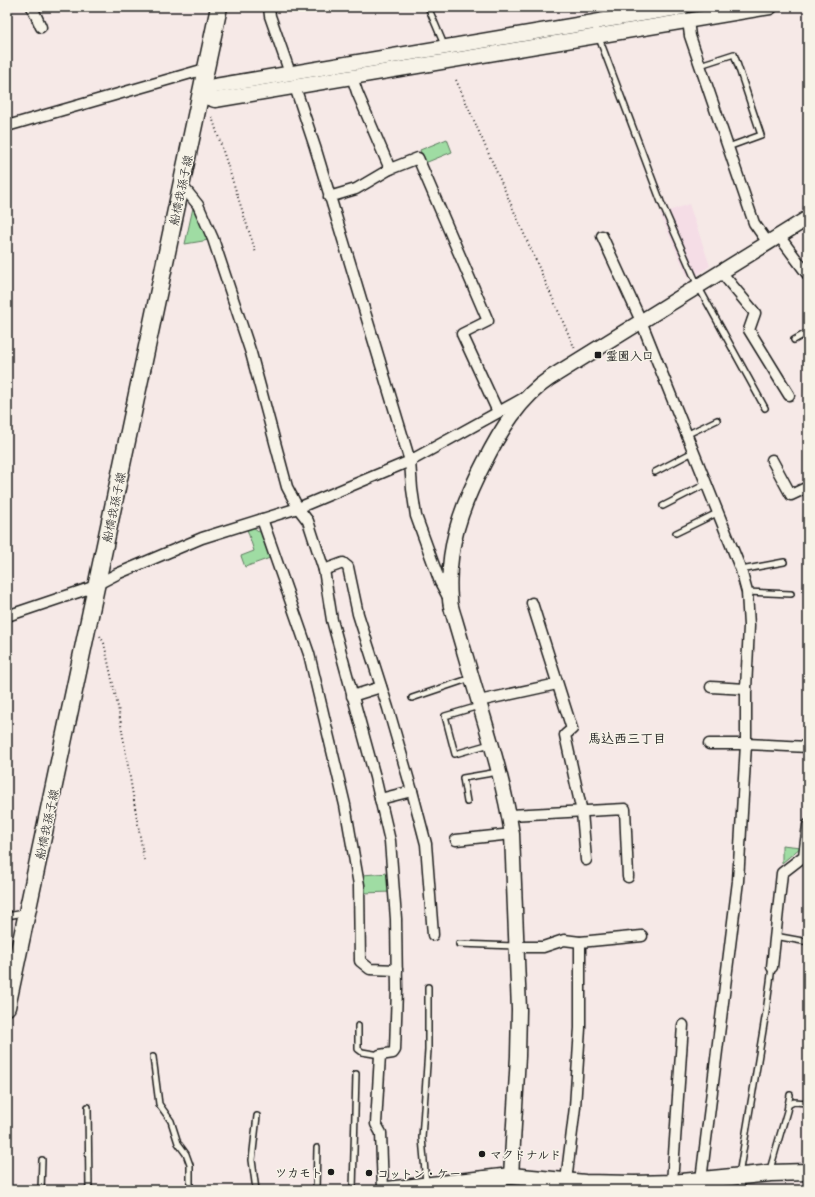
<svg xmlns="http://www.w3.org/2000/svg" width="815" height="1197" font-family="Mali,'Klee One',sans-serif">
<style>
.built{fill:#f5dde6}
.green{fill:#9fdca3;stroke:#5e7c60}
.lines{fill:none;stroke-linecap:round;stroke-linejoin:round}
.lane-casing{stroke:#1c1c1c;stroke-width:8}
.street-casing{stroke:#1c1c1c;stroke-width:13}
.secondary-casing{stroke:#1c1c1c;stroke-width:17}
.primary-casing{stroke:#1c1c1c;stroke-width:19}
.path{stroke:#1c1c1c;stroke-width:2;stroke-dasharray:1 3;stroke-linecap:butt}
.lane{stroke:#f7f3e8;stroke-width:5}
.street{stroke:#f7f3e8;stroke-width:10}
.secondary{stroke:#f7f3e8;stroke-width:14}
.primary{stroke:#f7f3e8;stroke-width:16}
.poi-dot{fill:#1c1c1c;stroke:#f7f3e8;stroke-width:1.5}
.labels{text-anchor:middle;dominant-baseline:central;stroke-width:3;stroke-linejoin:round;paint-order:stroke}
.street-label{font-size:12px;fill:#1c1c1c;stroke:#f7f3e8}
.poi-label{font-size:12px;font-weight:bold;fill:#1c1c1c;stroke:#f7f3e8;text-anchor:start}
.neighbourhood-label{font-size:13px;font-weight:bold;fill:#1c1c1c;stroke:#f7f3e8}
</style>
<rect width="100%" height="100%" fill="#f6e9e7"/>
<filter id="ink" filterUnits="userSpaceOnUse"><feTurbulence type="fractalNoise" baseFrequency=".025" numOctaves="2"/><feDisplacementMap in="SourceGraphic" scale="8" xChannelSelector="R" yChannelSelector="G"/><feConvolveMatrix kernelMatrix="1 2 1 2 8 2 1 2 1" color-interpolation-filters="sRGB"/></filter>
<g filter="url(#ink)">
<polygon class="built" points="689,204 710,266 691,279 688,278 660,214"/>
<g class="green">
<polygon points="447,139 452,152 425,163 420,150"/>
<polygon points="194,203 209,240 185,244"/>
<polygon points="253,527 261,533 270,558 245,567 241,556 254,551 247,529"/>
<polygon points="782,845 801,847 782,863"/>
<polygon points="389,873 391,892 363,893 362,875"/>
</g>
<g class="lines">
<g class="lane-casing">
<g id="lane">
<polyline points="428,7 442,40"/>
<polyline points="593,22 661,202 698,286 765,408"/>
<polyline points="700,65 734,54 761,135 728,147"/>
<polyline points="794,340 808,332"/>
<polyline points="686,435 717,420"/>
<polyline points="655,472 693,452"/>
<polyline points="663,506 706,484"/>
<polyline points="676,533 717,513"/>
<polyline points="741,570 784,562"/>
<polyline points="747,592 791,594"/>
<polyline points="412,698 471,678"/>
<polyline points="479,706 445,716 455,754 490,744"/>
<polyline points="467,802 463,778 498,772"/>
<polyline points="7,916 24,913"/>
<polyline points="775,936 808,942"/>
<polyline points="459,944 516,946"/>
<polyline points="358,1026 358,1049 362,1052 380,1055"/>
<polyline points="153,1057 159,1104 171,1121 178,1143 186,1154 190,1165 190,1190"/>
<polyline points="788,1105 794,1102 808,1103"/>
<polyline points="88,1107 89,1190"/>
<polyline points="771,1172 771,1166 787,1111 790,1095"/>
<polyline points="426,1183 422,1138 428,1050 428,987"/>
<polyline points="41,1190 42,1160"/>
<polyline points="256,1190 252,1160 257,1116"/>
<polyline points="316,1190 317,1148"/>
<polyline points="353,1190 356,1074"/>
<polyline points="742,1190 740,1169 766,1012 772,967"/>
</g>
</g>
<g class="street-casing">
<g id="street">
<polyline points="32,7 41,27"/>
<polyline points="269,7 270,16 290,73"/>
<polyline points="689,28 690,36 754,223 768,243"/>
<polyline points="352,77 357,92 390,169"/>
<polyline points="295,87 315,147 410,461 412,489 416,516 440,582 449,599"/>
<polyline points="7,126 205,69"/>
<polyline points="181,184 198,205 213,239 251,353 287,487 298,508 308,521 324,570 332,620 375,777 390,841 396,919 397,989 395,1050 393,1053 380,1055 376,1124 381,1133 383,1190"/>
<polyline points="329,197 356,189 390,169 418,158 488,321 462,334 498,412"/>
<polyline points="602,236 641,321 741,570 747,592 749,626 746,689 746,744 738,881 701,1180"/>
<polyline points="779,236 808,275"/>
<polyline points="721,272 755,313 749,330 789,395"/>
<polyline points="772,460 791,495 808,487"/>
<polyline points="262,519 309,654 345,805 359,885 360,961 370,969 397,970"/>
<polyline points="324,570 343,563 348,567 358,614 388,708 412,791 380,799"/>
<polyline points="532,603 572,729 565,735 582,812 586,860"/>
<polyline points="7,616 90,588 117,574 202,538 298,508 410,461 524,398"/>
<polyline points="711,687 746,689"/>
<polyline points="352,696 381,687"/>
<polyline points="479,701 557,684"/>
<polyline points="709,744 746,744 808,747"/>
<polyline points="412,791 426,844 433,935"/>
<polyline points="510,815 625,809 628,877"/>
<polyline points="456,840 512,834"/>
<polyline points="517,947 543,947 564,940 580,942 642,936"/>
<polyline points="772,967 782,873 804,856 808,825"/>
<polyline points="566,1181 575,1107 580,1028 580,942"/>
<polyline points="672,1183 683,1025"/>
<polyline points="496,1190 499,1177"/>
</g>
</g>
<g class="secondary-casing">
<g id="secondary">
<polyline points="200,95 215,100 770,7"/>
<polyline points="200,95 215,86 683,7"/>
<path d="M511,1176l7,-120 1,-46 -7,-176c-9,-59 -29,-116 -45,-173 -4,-14 -8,-27 -12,-41 -2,-7 -5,-14 -5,-21 -4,-50 11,-92 34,-136 16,-32 36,-65 66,-85l258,-160"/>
</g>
</g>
<g class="primary-casing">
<g id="primary">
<polyline points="7,1007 219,7"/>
<polyline points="387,1190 511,1176 585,1183 635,1184 672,1183 771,1173 808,1172"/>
</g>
</g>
<g class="path">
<polyline points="456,80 575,349"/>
<polyline points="212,117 256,253"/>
<polyline points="100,636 104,643 118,707 144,860"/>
</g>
<use href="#lane" class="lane"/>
<use href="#street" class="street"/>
<use href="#secondary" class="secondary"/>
<use href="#primary" class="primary"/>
</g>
</g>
<g class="poi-dot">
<rect x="594" y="351" width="8" height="8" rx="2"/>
<circle cx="482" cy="1154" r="4"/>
<circle cx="331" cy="1172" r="4"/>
<circle cx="369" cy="1173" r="4"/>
</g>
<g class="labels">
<g class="street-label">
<text transform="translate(180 190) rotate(-78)">船橋我孫子線</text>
<text transform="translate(113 507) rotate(-78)">船橋我孫子線</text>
<text transform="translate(46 824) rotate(-78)">船橋我孫子線</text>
</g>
<g class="poi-label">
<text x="606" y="355">霊園入口</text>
<text x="490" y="1154">マクドナルド</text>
<text x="323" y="1172" text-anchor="end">ツカモト</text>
<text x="377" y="1173">コットン・ケー</text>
</g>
<g class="neighbourhood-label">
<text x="627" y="737">馬込西三丁目</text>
</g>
</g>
<rect width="815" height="1197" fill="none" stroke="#f7f3e8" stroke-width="24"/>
<rect x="12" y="12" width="791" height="1173" fill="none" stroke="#1c1c1c" stroke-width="1.5" filter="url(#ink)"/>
</svg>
